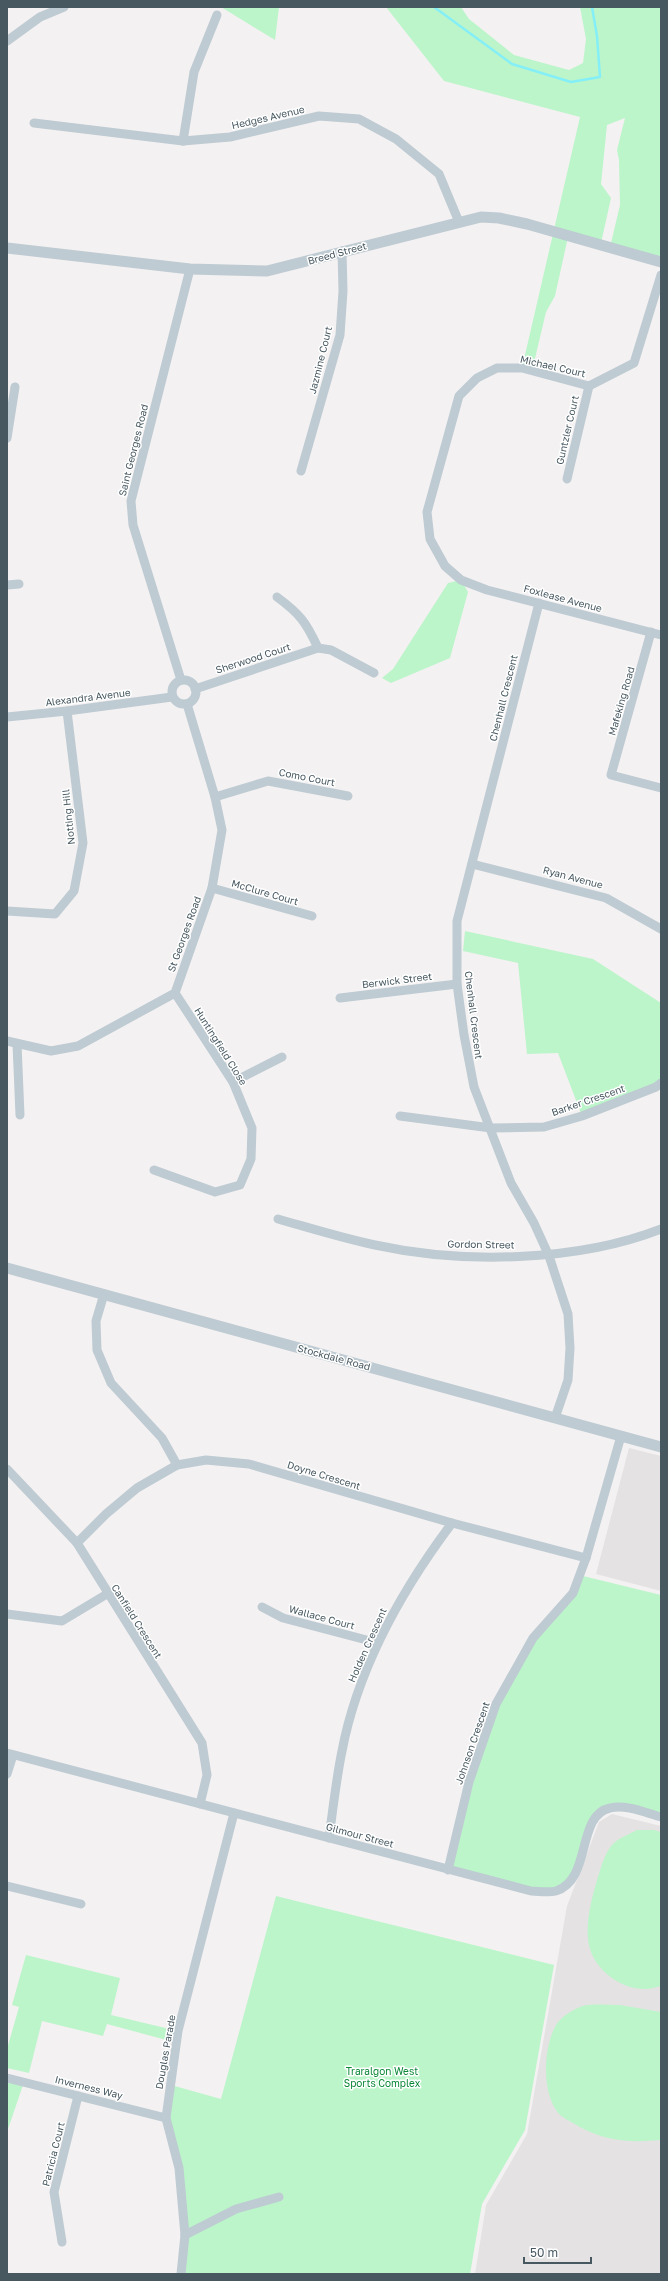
<svg xmlns="http://www.w3.org/2000/svg" width="668" height="2281" font-family="'Golos Text',sans-serif">
<style>
.education{fill:#e5e2e4}
.green{fill:#bcf5ca}
.lines{fill:none;stroke-linecap:round;stroke-linejoin:round}
.stream{stroke:#84eff7;stroke-width:2.5}
.minor{stroke:#becbd2;stroke-width:9}
.tertiary{stroke:#becbd2;stroke-width:11}
.labels{text-anchor:middle;dominant-baseline:central;stroke-width:3;stroke-linejoin:round;paint-order:stroke}
.street-label{font-size:10px;fill:#475861;stroke:#fff}
.park-label{font-size:10px;fill:#0c8839;stroke:#fff}
</style>
<rect width="100%" height="100%" fill="#f4f1f2"/>
<g class="education">
<polygon points="629,1448 661,1456 661,1591 596,1574"/>
<polygon points="612,1814 661,1826 661,2274 475,2274 486,2205 527,2134 567,1906 599,1822"/>
</g>
<g class="green">
<polygon points="221,7 279,7 275,40"/>
<polygon points="386,7 461,7 469,19 514,55 569,70 583,63 586,39 580,7 661,7 661,257 611,243 620,205 619,160 617,150 625,118 607,125 601,184 611,198 601,243 568,237 555,296 546,312 532,371 522,368 580,117 444,81"/>
<polygon points="461,580 468,592 450,658 391,683 382,678 393,669 448,583"/>
<polygon points="465,931 593,959 661,1003 661,1083 582,1116 558,1053 527,1054 518,963 463,951"/>
<polygon points="579,1575 661,1595 661,1817 609,1808 594,1818 573,1880 556,1891 531,1891 448,1870 496,1704 533,1638 573,1593"/>
<path d="M637,1830h17l7,2v154c-5,1 -10,3 -15,3 -23,1 -49,-17 -56,-40 -6,-22 1,-48 7,-69 4,-12 8,-30 18,-38 6,-5 15,-8 22,-12z"/>
<polygon points="276,1896 554,1965 525,2130 482,2204 470,2274 181,2274 185,2235 179,2168 166,2118 171,2085 221,2099"/>
<polygon points="26,1955 120,1978 111,2015 178,2031 170,2041 107,2024 103,2036 42,2021 29,2073 7,2068 7,2049 19,2007 12,2005"/>
<path d="M620,2005l41,7v128c-32,3 -60,1 -88,-17 -4,-2 -9,-5 -13,-8 -19,-20 -17,-67 -4,-90 5,-8 16,-15 24,-18 8,-4 30,-2 40,-2z"/>
<polygon points="7,2078 24,2082 7,2132"/>
</g>
<g class="lines">
<polyline class="stream" points="434,7 512,64 571,82 600,77 597,36 592,7"/>
<g class="minor">
<polyline points="7,41 40,17 64,7"/>
<polyline points="34,123 183,141 230,137 319,116 359,119 396,139 439,174 459,222"/>
<polyline points="183,141 194,72 217,15"/>
<polyline points="661,275 634,363 589,386 522,368 497,368 477,378 459,396 427,512 430,539 445,566 461,580 487,590 661,635"/>
<polyline points="7,438 15,387"/>
<polyline points="301,471 340,335 343,291 342,251"/>
<polyline points="567,479 589,386"/>
<polyline points="7,585 19,584"/>
<path d="M277,597c23,17 29,25 41,51"/>
<polyline points="539,603 457,921 457,984 464,1035 474,1087 511,1183 534,1223 549,1256 568,1314 570,1348 568,1380 555,1418"/>
<polyline points="651,632 611,775 661,788"/>
<circle cx="184" cy="692" r="12"/>
<polyline points="181,680 133,525 131,501 190,269"/>
<polyline points="195,689 318,648 331,650 374,673"/>
<polyline points="7,717 67,711 172,697"/>
<polyline points="215,797 268,781 348,796"/>
<polyline points="472,864 606,898 661,929"/>
<polyline points="212,888 312,916"/>
<polyline points="7,911 55,914 74,891 83,843 67,711"/>
<polyline points="340,998 457,984"/>
<polyline points="7,1041 51,1051 78,1046 175,993 212,888 222,830 215,797 187,704"/>
<polyline points="17,1044 20,1115"/>
<polyline points="233,1082 282,1057"/>
<polyline points="400,1116 491,1128 544,1127 582,1116 656,1087 661,1083"/>
<polyline points="154,1170 215,1192 240,1185 251,1159 252,1128 233,1082 175,993"/>
<path d="M278,1219c32,9 64,19 97,26 87,19 202,17 286,-16"/>
<polyline points="104,1294 96,1321 97,1350 111,1383 162,1438 177,1465"/>
<polyline points="7,1469 77,1543 202,1743 207,1775 200,1804"/>
<polyline points="77,1543 106,1514 137,1488 177,1465 206,1460 249,1464 452,1523 586,1558"/>
<polyline points="262,1607 283,1618 378,1643"/>
<polyline points="7,1614 62,1621 107,1594"/>
<path d="M7,1753l524,138c7,0 18,2 25,0 36,-11 20,-76 54,-83 16,-4 36,5 51,9"/>
<polyline points="7,1774 13,1755"/>
<path d="M329,1838c4,-29 7,-58 13,-87 16,-84 59,-160 110,-228"/>
<polyline points="448,1870 469,1782 496,1704 533,1638 573,1593 586,1558 621,1436"/>
<polyline points="7,1886 81,1904"/>
<polyline points="7,2078 166,2118"/>
<polyline points="185,2235 236,2209 279,2197"/>
<polyline points="62,2242 54,2192 78,2096"/>
<polyline points="181,2274 185,2235 179,2168 166,2118 178,2031 234,1813"/>
</g>
<g class="tertiary">
<polyline points="7,248 190,269 267,271 481,217 499,218 527,224 661,262"/>
<polyline points="7,1268 661,1447"/>
</g>
</g>
<g class="labels">
<g class="street-label">
<text transform="translate(268 117) rotate(-13)">Hedges Avenue</text>
<text transform="translate(337 253) rotate(-15)">Breed Street</text>
<text transform="translate(320 360) rotate(-76)">Jazmine Court</text>
<text transform="translate(553 366) rotate(13)">Michael Court</text>
<text transform="translate(567 430) rotate(-77)">Guntzler Court</text>
<text transform="translate(133 450) rotate(-76)">Saint Georges Road</text>
<text transform="translate(563 598) rotate(15)">Foxlease Avenue</text>
<text transform="translate(253 658) rotate(-18)">Sherwood Court</text>
<text transform="translate(88 697) rotate(-7)">Alexandra Avenue</text>
<text transform="translate(503 698) rotate(-76)">Chenhall Crescent</text>
<text transform="translate(621 701) rotate(-74)">Mafeking Road</text>
<text transform="translate(307 777) rotate(11)">Como Court</text>
<text transform="translate(68 817) rotate(-96)">Notting Hill</text>
<text transform="translate(573 877) rotate(15)">Ryan Avenue</text>
<text transform="translate(265 892) rotate(16)">McClure Court</text>
<text transform="translate(184 934) rotate(-70)">St Georges Road</text>
<text transform="translate(397 980) rotate(-7)">Berwick Street</text>
<text transform="translate(474 1015) rotate(83)">Chenhall Crescent</text>
<text transform="translate(221 1046) rotate(58)">Huntingfield Close</text>
<text transform="translate(588 1100) rotate(-19)">Barker Crescent</text>
<text transform="translate(481 1244) rotate(1)">Gordon Street</text>
<text transform="translate(334 1357) rotate(15)">Stockdale Road</text>
<text transform="translate(324 1475) rotate(17)">Doyne Crescent</text>
<text transform="translate(322 1617) rotate(15)">Wallace Court</text>
<text transform="translate(137 1621) rotate(58)">Canfield Crescent</text>
<text transform="translate(367 1645) rotate(-66)">Holden Crescent</text>
<text transform="translate(472 1743) rotate(-71)">Johnson Crescent</text>
<text transform="translate(360 1835) rotate(15)">Gilmour Street</text>
<text transform="translate(165 2052) rotate(-80)">Douglas Parade</text>
<text transform="translate(89 2087) rotate(14)">Inverness Way</text>
<text transform="translate(53 2154) rotate(-76)">Patricia Court</text>
</g>
<g class="park-label">
<text x="382" y="2071">Traralgon West<tspan x="382" dy="12">Sports Complex</tspan></text>
</g>
</g>
<rect width="668" height="2281" fill="none" stroke="#475861" stroke-width="16"/>
<path d="M524 2257v6h67v-6" fill="none" stroke="#475861" stroke-width="2"/>
<text x="530" y="2257" font-size="12" fill="#475861" stroke="#ffffff" stroke-width="3" paint-order="stroke">50 m</text>
</svg>
